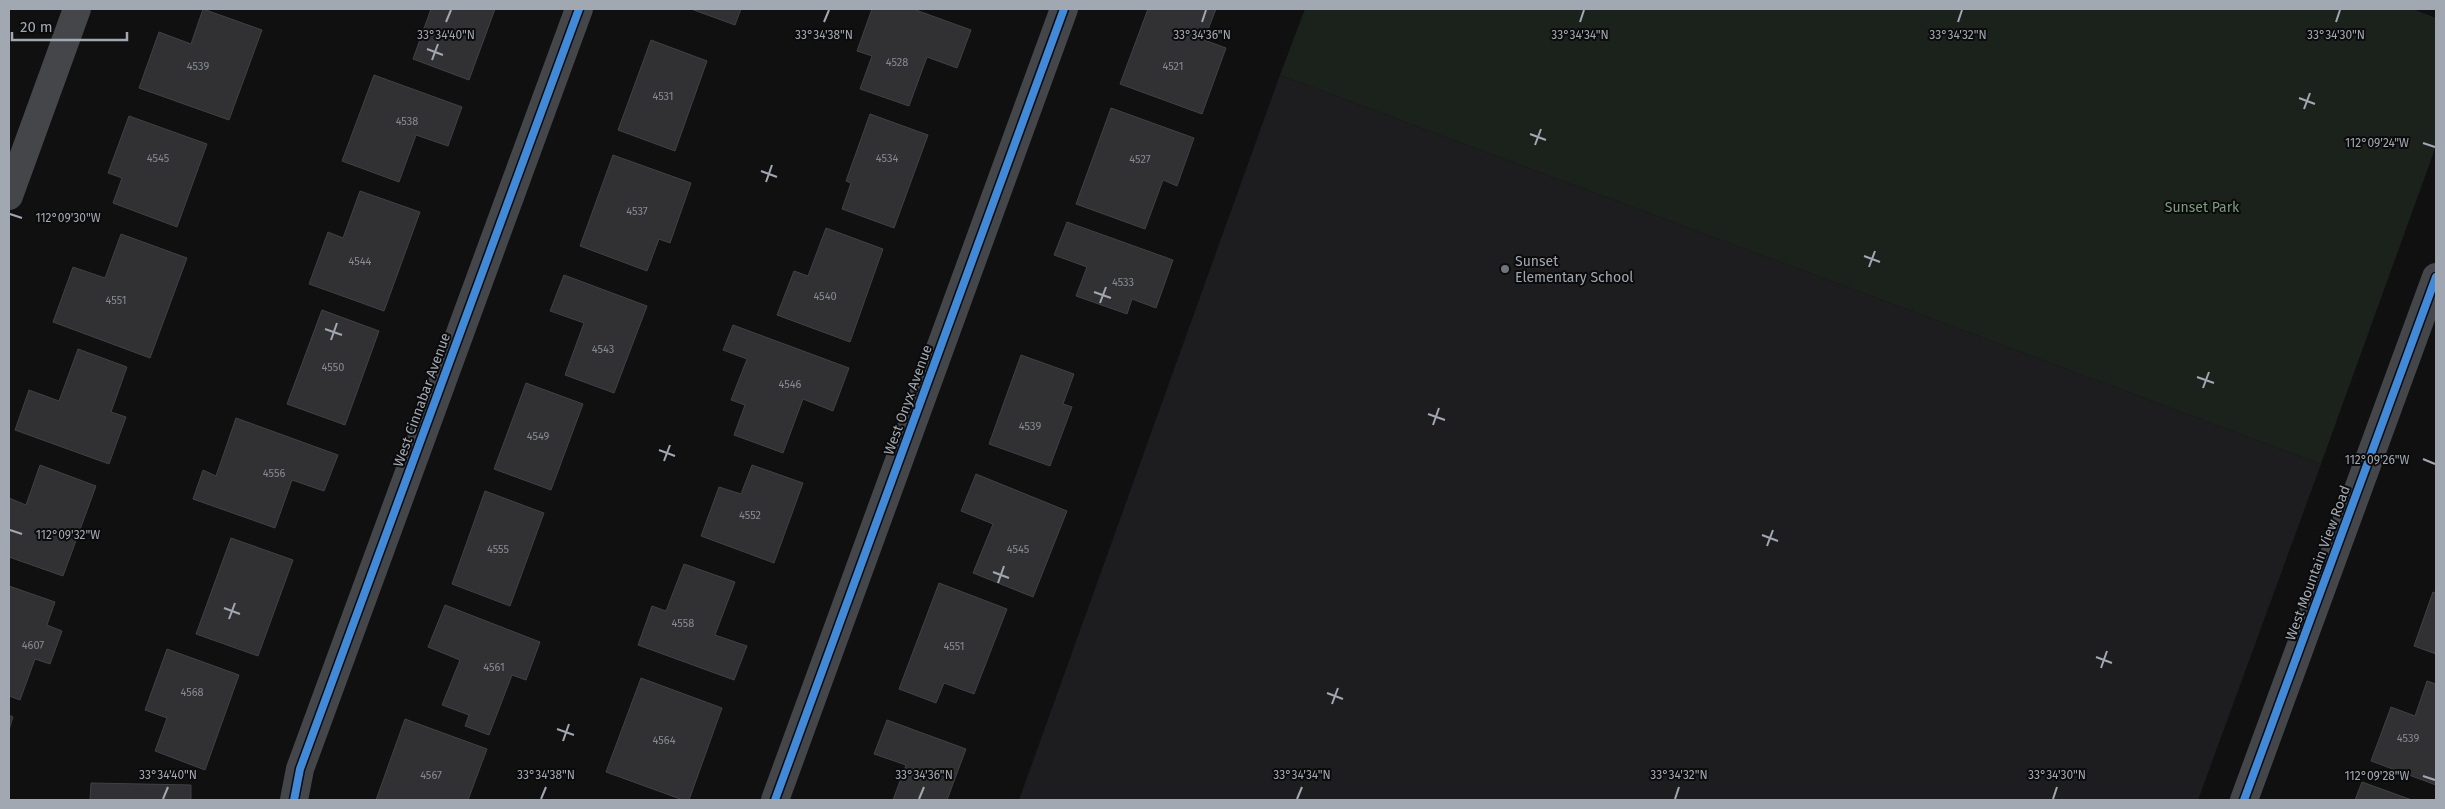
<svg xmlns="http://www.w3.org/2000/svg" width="2445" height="809" font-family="'Fira Sans',sans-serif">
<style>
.built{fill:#1d1d1f}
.park{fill:#1b211b}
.building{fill:#313133;stroke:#404144}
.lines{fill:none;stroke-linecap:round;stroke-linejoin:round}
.minor{stroke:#454649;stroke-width:28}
.cycleway-casing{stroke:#0b0b0c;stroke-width:11}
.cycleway{stroke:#408adc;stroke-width:8}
.ticks{fill:none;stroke:#a2a8b2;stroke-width:2}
.poi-dot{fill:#6f737a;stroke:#0b0b0c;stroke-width:2}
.labels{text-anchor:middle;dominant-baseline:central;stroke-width:4;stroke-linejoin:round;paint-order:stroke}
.number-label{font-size:11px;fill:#868a92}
.park-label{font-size:14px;fill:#7a9c7a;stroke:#0b0b0c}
.poi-label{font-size:14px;fill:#a2a8b2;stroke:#0b0b0c;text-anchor:start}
.street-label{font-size:14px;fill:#a2a8b2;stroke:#0b0b0c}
.ticks-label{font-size:12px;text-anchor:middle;fill:#a2a8b2;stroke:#0b0b0c;stroke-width:4;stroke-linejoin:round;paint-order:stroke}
</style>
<rect width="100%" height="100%" fill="#101011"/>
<polygon class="built" points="1280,75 2321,464 2198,800 1019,800"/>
<polygon class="park" points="1305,9 2413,9 2436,18 2436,146 2321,464 1280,75"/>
<g class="building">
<polygon points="203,9 262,30 229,120 139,88 159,32 191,44"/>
<polygon points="431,9 495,9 469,80 413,59"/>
<polygon points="691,9 741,9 735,25"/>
<polygon points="872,9 913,9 971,30 957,68 927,57 909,106 860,89 872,56 857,51"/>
<polygon points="1148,9 1216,9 1204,40 1226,48 1202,114 1120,84"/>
<polygon points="651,40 707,61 675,151 618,130"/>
<polygon points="374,75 462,107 448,146 416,135 399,182 342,161"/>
<polygon points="1111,108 1194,138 1177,186 1163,180 1145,229 1076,204"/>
<polygon points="870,114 928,135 894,228 842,209 851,183 846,181"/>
<polygon points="129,116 207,144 177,227 113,203 122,178 108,173"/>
<polygon points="613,155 691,183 670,243 659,239 647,271 580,246"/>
<polygon points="360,191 420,212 384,311 309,284 328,232 343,238"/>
<polygon points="1067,222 1173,260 1156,308 1132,299 1127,314 1076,296 1087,267 1054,255"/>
<polygon points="826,228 883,249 850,342 777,315 794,271 808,276"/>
<polygon points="121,234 187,258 150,358 53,322 73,267 105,278"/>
<polygon points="564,275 647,306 614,393 565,375 584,323 550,311"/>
<polygon points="322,310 379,331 345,425 287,404"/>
<polygon points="733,325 849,368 833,411 803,399 783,453 734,435 745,405 731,400 747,359 723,350"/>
<polygon points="78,349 127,367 111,412 126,417 109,464 15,430 29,390 59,401"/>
<polygon points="1021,355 1074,374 1063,404 1072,407 1050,466 989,444"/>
<polygon points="526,383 583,404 551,490 494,469"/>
<polygon points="236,418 338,455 324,491 292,480 275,528 193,499 203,470 216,476"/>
<polygon points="40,465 96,486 63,576 9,557 9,498 26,505"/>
<polygon points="752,465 803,483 774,563 701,536 719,487 741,494"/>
<polygon points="976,474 1067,511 1033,597 973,573 993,524 961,511"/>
<polygon points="485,491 544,513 510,606 452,584"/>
<polygon points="231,538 293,560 258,656 196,634"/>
<polygon points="684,564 735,582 715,635 747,646 734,680 638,645 652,606 666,611"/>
<polygon points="939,583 1007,609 974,694 944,683 936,703 899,689"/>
<polygon points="9,586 55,602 47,625 62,631 50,664 35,659 20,700 9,696"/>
<polygon points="2433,592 2436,593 2436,654 2414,646"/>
<polygon points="445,605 540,642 526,680 512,675 489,735 465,726 469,715 442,705 460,660 428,647"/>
<polygon points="167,649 239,675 205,770 155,751 167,718 145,710"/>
<polygon points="641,678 722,708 689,800 683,800 606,772"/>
<polygon points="2427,681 2436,684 2436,785 2371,761 2391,707 2415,716"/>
<polygon points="9,715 13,717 9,730"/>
<polygon points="405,719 487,749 468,800 376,800"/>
<polygon points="887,720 966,749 947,800 893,800 906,765 874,754"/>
<polygon points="2362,782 2412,800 2355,800"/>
<polygon points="91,783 191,785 191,800 90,800"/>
</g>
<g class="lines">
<g class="minor">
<polyline points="9,196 77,9"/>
<polyline points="294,800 300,769 579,9"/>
<polyline points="775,800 1064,9"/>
<polyline points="2244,800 2436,277"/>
</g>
<g class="cycleway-casing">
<g id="cycleway">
<polyline points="294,800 300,769 579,9"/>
<polyline points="775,800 1064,9"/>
<polyline points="2244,800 2436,277"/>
</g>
</g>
<use href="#cycleway" class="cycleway"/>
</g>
<path class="ticks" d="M446,22l5,-12M824,22l5,-12M1202,22l4,-12M1580,22l4,-12M1958,22l4,-12M2336,22l4,-12M427,49l16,6M432,60l6,-16M2299,98l16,6M2304,109l6,-16M1530,134l16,6M2423,143l12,4M1535,145l6,-16M761,171l16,6M766,182l6,-17M10,214l12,4M1864,256l16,6M1869,267l6,-16M1094,292l17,6M1100,303l6,-16M325,329l17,6M331,340l6,-17M2197,377l17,6M2203,388l6,-16M1428,414l17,6M1433,425l6,-17M659,450l16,6M2423,459l12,5M664,461l6,-16M10,530l12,4M1762,535l16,6M1767,546l6,-16M993,572l16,6M998,583l6,-17M224,608l16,6M229,619l6,-16M2096,657l16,6M2101,668l6,-17M1327,693l16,6M1332,704l6,-16M557,729l17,6M563,741l6,-17M2423,776l12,4M163,799l5,-12M541,799l5,-12M919,799l5,-12M1297,799l5,-12M1675,799l4,-12M2053,799l4,-12"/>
<circle class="poi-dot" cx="1505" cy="269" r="5"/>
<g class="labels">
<g class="number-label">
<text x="897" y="62">4528</text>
<text x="198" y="66">4539</text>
<text x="1173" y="66">4521</text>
<text x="663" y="96">4531</text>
<text x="407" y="121">4538</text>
<text x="158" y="158">4545</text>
<text x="887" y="158">4534</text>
<text x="1140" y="159">4527</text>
<text x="637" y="211">4537</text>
<text x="360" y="261">4544</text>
<text x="1123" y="282">4533</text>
<text x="825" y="296">4540</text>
<text x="116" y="300">4551</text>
<text x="603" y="349">4543</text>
<text x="333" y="367">4550</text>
<text x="790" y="384">4546</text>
<text x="1030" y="426">4539</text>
<text x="538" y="436">4549</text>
<text x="274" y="473">4556</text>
<text x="750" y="515">4552</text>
<text x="498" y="549">4555</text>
<text x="1018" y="549">4545</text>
<text x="683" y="623">4558</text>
<text x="33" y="645">4607</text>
<text x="954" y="646">4551</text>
<text x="494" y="667">4561</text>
<text x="192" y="692">4568</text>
<text x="2408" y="738">4539</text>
<text x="664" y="740">4564</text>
<text x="431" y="775">4567</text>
</g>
<g class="park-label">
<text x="2202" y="207">Sunset Park</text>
</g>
<g class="poi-label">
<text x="1515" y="261">Sunset<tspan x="1515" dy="16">Elementary School</tspan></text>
</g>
<g class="street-label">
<text transform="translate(422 400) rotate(-70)">West Cinnabar Avenue</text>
<text transform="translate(908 400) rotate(-70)">West Onyx Avenue</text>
<text transform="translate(2318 563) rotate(-70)">West Mountain View Road</text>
</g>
</g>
<g class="ticks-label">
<text x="446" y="39">33°34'40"N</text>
<text x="824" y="39">33°34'38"N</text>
<text x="1202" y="39">33°34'36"N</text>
<text x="1580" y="39">33°34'34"N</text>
<text x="1958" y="39">33°34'32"N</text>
<text x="2336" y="39">33°34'30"N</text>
<text x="2377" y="147">112°09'24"W</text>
<text x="68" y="222">112°09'30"W</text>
<text x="2377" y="464">112°09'26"W</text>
<text x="68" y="539">112°09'32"W</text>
<text x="168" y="779">33°34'40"N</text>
<text x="546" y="779">33°34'38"N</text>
<text x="924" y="779">33°34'36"N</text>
<text x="1302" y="779">33°34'34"N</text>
<text x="1679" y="779">33°34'32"N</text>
<text x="2057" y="779">33°34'30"N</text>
<text x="2377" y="780">112°09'28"W</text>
</g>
<rect width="2445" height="809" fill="none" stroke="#a2a8b2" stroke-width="20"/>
<path d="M12 32v8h115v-8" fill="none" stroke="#a2a8b2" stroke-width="2.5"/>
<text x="20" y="32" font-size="15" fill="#a2a8b2" stroke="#0b0b0c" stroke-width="4" paint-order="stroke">20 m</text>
</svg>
